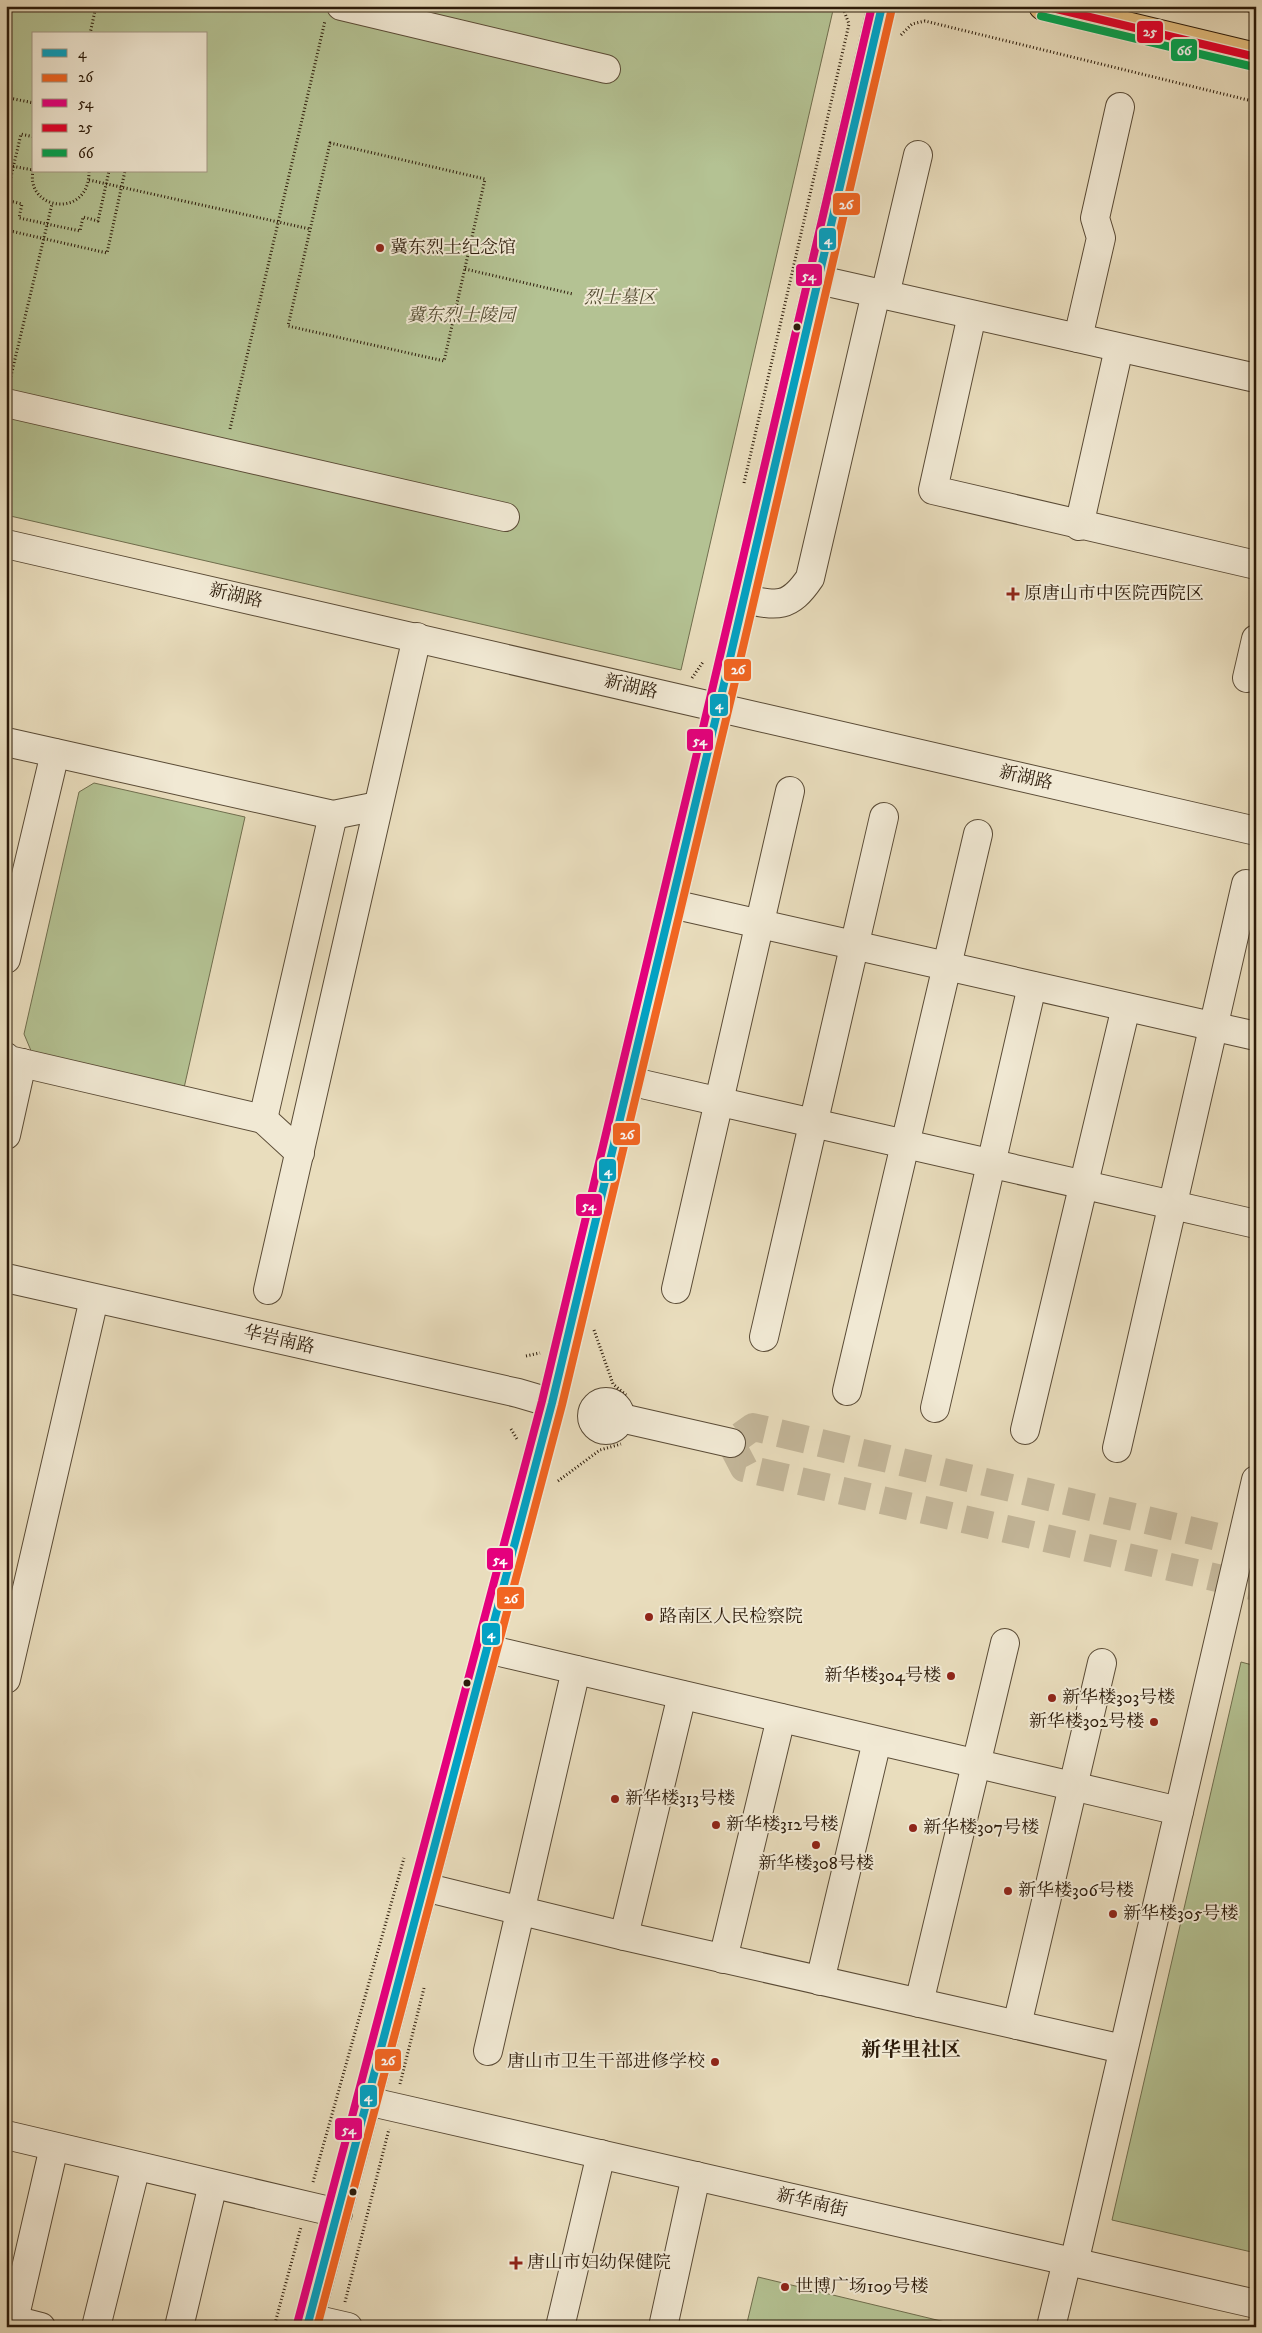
<svg xmlns="http://www.w3.org/2000/svg" width="1262" height="2333" font-family="'IM FELL DW Pica','Noto Serif SC',serif">
<style>
.green{fill:#b4c293;stroke:#706e4e;fill-rule:evenodd}
.lines{fill:none;stroke-linecap:round;stroke-linejoin:round}
.minor-tunnel{stroke:#c3b699;stroke-width:28;stroke-dasharray:28 14;stroke-linecap:butt}
.minor-casing{stroke:#5a4b36;stroke-width:30}
.major-casing{stroke:#2b1a09;stroke-width:30}
.path{stroke:#2b1a09;stroke-width:3;stroke-dasharray:1 2.5;stroke-linecap:butt}
.minor{stroke:#f1e9d4;stroke-width:28}
.major{stroke:#e4be7e;stroke-width:28}
.bus-1-casing{stroke:#f1e9d4;stroke-width:11}
.bus-2-casing{stroke:#f1e9d4;stroke-width:11}
.bus-3-casing{stroke:#f1e9d4;stroke-width:11}
.bus-4-casing{stroke:#f1e9d4;stroke-width:11}
.bus-5-casing{stroke:#f1e9d4;stroke-width:11}
.bus-1{stroke:#02a2c4;stroke-width:8}
.bus-2{stroke:#f26522;stroke-width:8}
.bus-3{stroke:#e5007d;stroke-width:8}
.bus-4{stroke:#e4002b;stroke-width:8}
.bus-5{stroke:#00a651;stroke-width:8}
.poi-dot{fill:#8f2418;stroke:#f1e9d4;stroke-width:2}
.bus-dot{fill:#2b1a09;stroke:#f1e9d4;stroke-width:2}
.labels{text-anchor:middle;dominant-baseline:central;stroke-width:4;stroke-linejoin:round;paint-order:stroke}
.poi-label{font-size:18px;fill:#2b1a09;stroke:#f1e9d4;text-anchor:start}
.park-label{font-size:18px;font-style:italic;fill:#544c32;stroke:#f1e9d4}
.street-label{font-size:18px;fill:#2b1a09;stroke:#f1e9d4}
.quarter-label{font-size:20px;font-weight:bold;fill:#2b1a09;stroke:#f1e9d4}
.line-badge{stroke:#f1e9d4;stroke-width:2}
.badge-label{font-size:14px;text-anchor:middle;font-weight:bold;fill:#fff}
</style>
<rect width="100%" height="100%" fill="#e9ddbd"/>
<filter id="stains"><feTurbulence type="fractalNoise" baseFrequency=".004" numOctaves="4"/><feColorMatrix values="0 0 0 0 .2 0 0 0 0 .09 0 0 0 0 .02 0 0 0 .5 -.17"/></filter>
<radialGradient id="worn" r=".72"><stop offset=".6" stop-color="#630" stop-opacity="0"/><stop offset="1" stop-color="#630" stop-opacity=".3"/></radialGradient>
<g class="green">
<path d="M6,6h828l-153,664 -675,-155zM34,34h172v137h-172z"/>
<polygon points="94,783 245,817 184,1088 32,1053 24,1034 79,792"/>
<polygon points="1241,1662 1256,1666 1256,2253 1112,2220"/>
<polygon points="758,2277 966,2327 746,2327"/>
</g>
<g class="lines">
<polyline class="minor-tunnel" points="1256,1546 753,1427 731,1443 744,1468 1256,1587"/>
<g class="minor-casing">
<g id="minor">
<polyline points="341,6 606,69"/>
<polyline points="819,280 1256,378"/>
<polyline points="885,295 918,155"/>
<polyline points="972,315 933,490 1256,565"/>
<polyline points="1078,338 1101,238 1095,218 1120,107"/>
<polyline points="6,403 505,517"/>
<polyline points="1079,526 1119,348"/>
<polyline points="6,544 1256,831"/>
<path d="M744,599c33,7 45,10 66,-21l66,-285"/>
<polyline points="1247,678 1256,639"/>
<polyline points="6,742 333,815 378,806"/>
<polyline points="672,904 1256,1036"/>
<polyline points="6,959 55,753"/>
<polyline points="6,1057 9,1060 263,1119 333,815"/>
<polyline points="629,1081 1256,1224"/>
<polyline points="263,1119 300,1153"/>
<polyline points="6,1135 22,1063"/>
<polyline points="6,1278 518,1393 552,1403"/>
<polyline points="676,1289 790,791"/>
<polyline points="268,1290 417,637"/>
<polyline points="764,1337 884,817"/>
<polyline points="847,1391 978,834"/>
<circle cx="606" cy="1416" r="14"/>
<polyline points="935,1408 1032,986"/>
<polyline points="621,1418 731,1443"/>
<polyline points="1025,1430 1126,1007"/>
<polyline points="1117,1448 1246,884"/>
<polyline points="487,1649 1179,1811"/>
<polyline points="6,1679 94,1299"/>
<polyline points="424,1887 624,1936 1123,2049"/>
<polyline points="624,1936 682,1695"/>
<polyline points="723,1959 781,1718"/>
<polyline points="820,1981 877,1741"/>
<polyline points="919,2003 1005,1643"/>
<polyline points="1017,2025 1102,1663"/>
<polyline points="488,2051 576,1670"/>
<polyline points="367,2101 1256,2304"/>
<polyline points="6,2135 338,2213"/>
<polyline points="1074,2263 1256,1480"/>
<polyline points="6,2318 41,2327"/>
<polyline points="309,2318 348,2327"/>
<polyline points="14,2320 54,2147"/>
<polyline points="96,2327 136,2166"/>
<polyline points="179,2327 213,2184"/>
<polyline points="307,2327 552,1403 723,688 882,6"/>
<polyline points="560,2327 601,2154"/>
<polyline points="663,2327 696,2176"/>
<polyline points="1051,2327 1067,2261"/>
</g>
</g>
<g class="major-casing">
<polyline id="major" points="1043,6 1256,57"/>
</g>
<g class="path">
<polyline points="1224,6 1256,13"/>
<polyline points="90,34 96,6"/>
<polyline points="901,35 912,24 925,21 1256,102"/>
<polyline points="6,111 9,98 34,103"/>
<polygon points="330,143 485,179 444,361 288,326"/>
<polyline points="6,165 33,170"/>
<path d="M34,167c-13,43 56,54 55,4"/>
<polyline points="89,180 310,229"/>
<polyline points="6,198 21,134 34,137"/>
<polyline points="6,200 22,204 19,218 80,231 83,217 98,221 109,171"/>
<polyline points="6,230 107,253 125,171"/>
<polyline points="465,269 573,294"/>
<polyline points="10,380 52,204"/>
<polyline points="230,429 325,21"/>
<polyline points="744,483 849,24 843,8 840,6"/>
<polyline points="692,678 703,662"/>
<polyline points="594,1330 613,1384 626,1395"/>
<polyline points="526,1356 540,1353"/>
<polyline points="511,1429 517,1439"/>
<polyline points="558,1481 600,1450 621,1444"/>
<polyline points="400,2084 424,1988"/>
<polyline points="313,2182 404,1858"/>
<polyline points="345,2302 389,2129"/>
<polyline points="274,2327 301,2227"/>
</g>
<use href="#minor" class="minor"/>
<use href="#major" class="major"/>
<g class="bus-1-casing">
<polyline id="bus-1" points="307,2327 552,1403 723,688 882,6"/>
</g>
<g class="bus-2-casing">
<polyline id="bus-2" points="317,2327 562,1405 733,690 892,8"/>
</g>
<g class="bus-3-casing">
<polyline id="bus-3" points="297,2324 542,1401 713,686 872,6"/>
</g>
<g class="bus-4-casing">
<polyline id="bus-4" points="1044,6 1256,57"/>
</g>
<g class="bus-5-casing">
<polyline id="bus-5" points="1041,16 1254,67"/>
</g>
<use href="#bus-1" class="bus-1"/>
<use href="#bus-2" class="bus-2"/>
<use href="#bus-3" class="bus-3"/>
<use href="#bus-4" class="bus-4"/>
<use href="#bus-5" class="bus-5"/>
</g>
<g class="poi-dot">
<circle cx="380" cy="248" r="5"/>
<path d="M1010.5 586.5h5v5h5v5h-5v5h-5v-5h-5v-5h5z"/>
<circle cx="649" cy="1617" r="5"/>
<circle cx="951" cy="1676" r="5"/>
<circle cx="1052" cy="1698" r="5"/>
<circle cx="1154" cy="1722" r="5"/>
<circle cx="615" cy="1799" r="5"/>
<circle cx="716" cy="1825" r="5"/>
<circle cx="913" cy="1828" r="5"/>
<circle cx="816" cy="1845" r="5"/>
<circle cx="1008" cy="1891" r="5"/>
<circle cx="1113" cy="1914" r="5"/>
<circle cx="715" cy="2062" r="5"/>
<path d="M513.5 2255.5h5v5h5v5h-5v5h-5v-5h-5v-5h5z"/>
<circle cx="785" cy="2287" r="5"/>
</g>
<g class="bus-dot">
<circle cx="797" cy="327" r="4.5"/>
<circle cx="467" cy="1683" r="4.5"/>
<circle cx="353" cy="2192" r="4.5"/>
</g>
<g class="labels">
<g class="poi-label">
<text x="390" y="248">冀东烈士纪念馆</text>
<text x="1024" y="594">原唐山市中医院西院区</text>
<text x="659" y="1617">路南区人民检察院</text>
<text x="941" y="1676" text-anchor="end">新华楼304号楼</text>
<text x="1062" y="1698">新华楼303号楼</text>
<text x="1144" y="1722" text-anchor="end">新华楼302号楼</text>
<text x="625" y="1799">新华楼313号楼</text>
<text x="726" y="1825">新华楼312号楼</text>
<text x="923" y="1828">新华楼307号楼</text>
<text x="816" y="1864" text-anchor="middle">新华楼308号楼</text>
<text x="1018" y="1891">新华楼306号楼</text>
<text x="1123" y="1914">新华楼305号楼</text>
<text x="705" y="2062" text-anchor="end">唐山市卫生干部进修学校</text>
<text x="527" y="2263">唐山市妇幼保健院</text>
<text x="795" y="2287">世博广场109号楼</text>
</g>
<g class="park-label">
<text x="620" y="298">烈士墓区</text>
<text x="461" y="316">冀东烈士陵园</text>
</g>
<g class="street-label">
<text transform="translate(236 596) rotate(13)">新湖路</text>
<text transform="translate(631 687) rotate(13)">新湖路</text>
<text transform="translate(1026 778) rotate(13)">新湖路</text>
<text transform="translate(279 1340) rotate(13)">华岩南路</text>
<text transform="translate(812 2203) rotate(13)">新华南街</text>
</g>
<g class="quarter-label">
<text x="911" y="2050">新华里社区</text>
</g>
</g>
<g class="line-badge">
<rect x="1136" y="20" width="28" height="24" rx="5" fill="#e4002b"/>
<rect x="1170" y="38" width="28" height="24" rx="5" fill="#00a651"/>
<rect x="832" y="192" width="29" height="24" rx="5" fill="#f26522"/>
<rect x="818" y="227" width="19" height="24" rx="5" fill="#02a2c4"/>
<rect x="795" y="263" width="28" height="24" rx="5" fill="#e5007d"/>
<rect x="723" y="658" width="29" height="24" rx="5" fill="#f26522"/>
<rect x="709" y="693" width="20" height="24" rx="5" fill="#02a2c4"/>
<rect x="686" y="728" width="28" height="24" rx="5" fill="#e5007d"/>
<rect x="612" y="1122" width="29" height="24" rx="5" fill="#f26522"/>
<rect x="598" y="1158" width="19" height="24" rx="5" fill="#02a2c4"/>
<rect x="575" y="1193" width="28" height="24" rx="5" fill="#e5007d"/>
<rect x="486" y="1547" width="28" height="24" rx="5" fill="#e5007d"/>
<rect x="496" y="1586" width="29" height="24" rx="5" fill="#f26522"/>
<rect x="481" y="1622" width="20" height="24" rx="5" fill="#02a2c4"/>
<rect x="374" y="2048" width="28" height="24" rx="5" fill="#f26522"/>
<rect x="359" y="2084" width="19" height="24" rx="5" fill="#02a2c4"/>
<rect x="334" y="2117" width="29" height="24" rx="5" fill="#e5007d"/>
</g>
<g class="badge-label">
<text x="1150" y="36">25</text>
<text x="1184" y="55">66</text>
<text x="846" y="209">26</text>
<text x="828" y="244">4</text>
<text x="809" y="280">54</text>
<text x="738" y="674">26</text>
<text x="719" y="709">4</text>
<text x="700" y="745">54</text>
<text x="627" y="1139">26</text>
<text x="608" y="1175">4</text>
<text x="589" y="1210">54</text>
<text x="500" y="1564">54</text>
<text x="511" y="1603">26</text>
<text x="491" y="1638">4</text>
<text x="388" y="2065">26</text>
<text x="368" y="2101">4</text>
<text x="349" y="2134">54</text>
</g>
<rect width="1262" height="2333" fill="none" stroke="#e9ddbd" stroke-width="25"/>
<rect x="8" y="8" width="1247" height="2318" fill="none" stroke="#2b1a09" stroke-width="2.5"/>
<rect x="12" y="12" width="1237" height="2308" fill="none" stroke="#2b1a09"/>
<rect x="32" y="32" width="175" height="140" fill="#f1e9d4" stroke="#a29683"/>
<rect x="42" y="49" width="25" height="8" fill="#02a2c4" stroke="#a29683"/>
<text x="78" y="58" font-size="15" fill="#2b1a09">4</text>
<rect x="42" y="74" width="25" height="8" fill="#f26522" stroke="#a29683"/>
<text x="78" y="82" font-size="15" fill="#2b1a09">26</text>
<rect x="42" y="99" width="25" height="8" fill="#e5007d" stroke="#a29683"/>
<text x="78" y="108" font-size="15" fill="#2b1a09">54</text>
<rect x="42" y="124" width="25" height="8" fill="#e4002b" stroke="#a29683"/>
<text x="78" y="132" font-size="15" fill="#2b1a09">25</text>
<rect x="42" y="149" width="25" height="8" fill="#00a651" stroke="#a29683"/>
<text x="78" y="158" font-size="15" fill="#2b1a09">66</text>
<rect width="100%" height="100%" filter="url(#stains)"/>
<rect width="100%" height="100%" fill="url(#worn)"/>
</svg>
